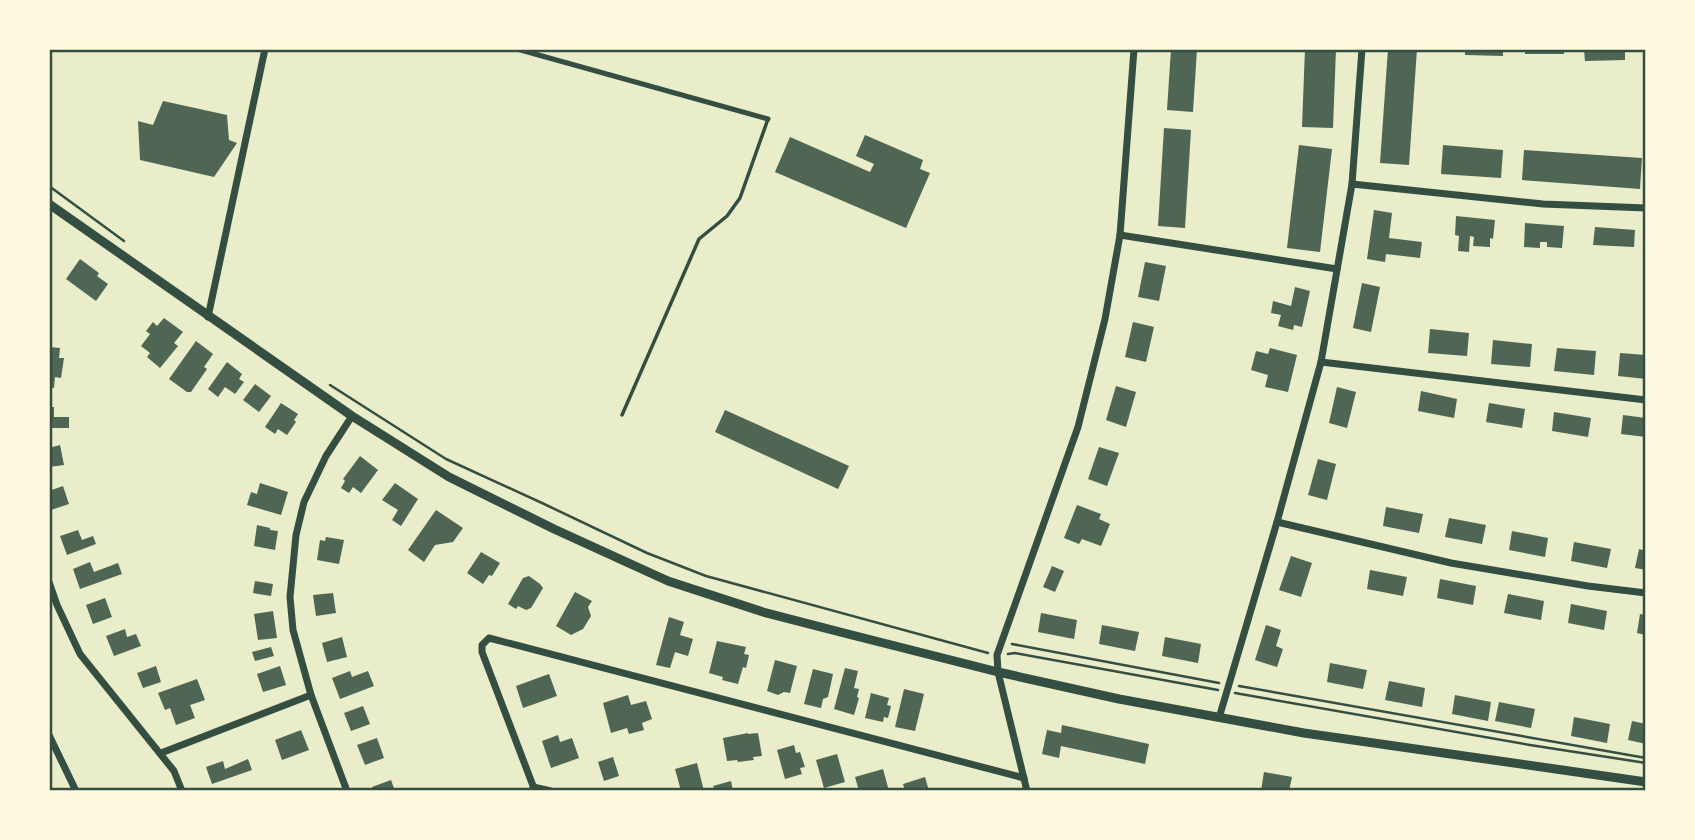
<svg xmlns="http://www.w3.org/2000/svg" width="1695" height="840" font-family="'Roboto Condensed',sans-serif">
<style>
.building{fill:#4f6655}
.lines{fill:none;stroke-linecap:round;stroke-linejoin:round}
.path{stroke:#344e41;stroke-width:2.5}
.service{stroke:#344e41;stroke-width:3.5}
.pedestrian{stroke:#344e41;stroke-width:5}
.minor{stroke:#344e41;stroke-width:7}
.tertiary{stroke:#344e41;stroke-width:9}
.neatline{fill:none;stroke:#344e41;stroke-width:2.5}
</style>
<rect width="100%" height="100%" fill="#e9edc9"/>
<g class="building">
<polygon points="1171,49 1197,49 1193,112 1167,110"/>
<polygon points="1305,49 1336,49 1333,128 1302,127"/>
<polygon points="1388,49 1417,49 1409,165 1380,163"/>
<polygon points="1465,49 1503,49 1503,56 1465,55"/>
<rect x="1525" y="49" width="39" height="5"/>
<polygon points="1584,49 1625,49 1625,60 1585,61"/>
<polygon points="163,101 227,115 229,140 237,143 214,177 140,160 138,121 153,125"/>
<polygon points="1164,128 1191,130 1185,228 1158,226"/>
<polygon points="865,135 923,160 920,169 930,173 906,228 775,172 790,137 870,172 874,164 856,156"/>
<polygon points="1299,145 1332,149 1320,252 1287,248"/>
<polygon points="1443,145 1503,150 1501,178 1441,174"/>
<polygon points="1524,150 1642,158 1640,189 1522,180"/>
<polygon points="1374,210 1392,213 1389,238 1422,242 1420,258 1386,254 1385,262 1367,259"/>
<polygon points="1456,216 1495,220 1493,239 1490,238 1490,247 1473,246 1474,237 1470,236 1469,252 1458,251 1459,236 1455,235"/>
<polygon points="1525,223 1564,226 1562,248 1547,247 1547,242 1540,242 1540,248 1524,247"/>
<polygon points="1595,227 1635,230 1634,247 1593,245"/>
<polygon points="80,259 99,273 97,276 108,284 96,301 66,279"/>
<polygon points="1145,262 1166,266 1159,301 1138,297"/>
<polygon points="1362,283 1380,287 1371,332 1353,328"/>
<polygon points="1295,287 1310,291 1302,327 1294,325 1293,330 1278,326 1281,315 1271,313 1273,301 1291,306"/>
<polygon points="164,318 183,332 174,343 178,346 160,368 147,357 150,353 141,346 150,334 146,331 153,322 157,326"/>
<polygon points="1133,322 1154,327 1146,362 1125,357"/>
<polygon points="1430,329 1469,333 1467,356 1428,353"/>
<polygon points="1493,340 1532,344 1530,367 1491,364"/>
<polygon points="196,341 213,354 204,367 207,369 191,392 187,392 169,379"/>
<polygon points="49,347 60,348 59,358 64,358 61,378 55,377 54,388 49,388"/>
<polygon points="1270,348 1297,355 1288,392 1265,387 1268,375 1251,370 1256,351 1268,354"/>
<polygon points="1557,348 1596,351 1594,375 1554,371"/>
<polygon points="1620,353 1646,355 1646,379 1618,376"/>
<polygon points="227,362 242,374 239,379 244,382 235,394 225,387 218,397 208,389"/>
<polygon points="255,384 271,396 259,412 243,400"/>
<polygon points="1116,386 1136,392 1126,427 1106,420"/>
<polygon points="1337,387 1356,392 1347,428 1329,423"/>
<polygon points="1421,391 1457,399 1454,418 1418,411"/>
<polygon points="281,403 298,414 294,420 296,422 287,435 278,429 275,434 265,427"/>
<polygon points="1489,403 1525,409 1522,428 1486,422"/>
<polygon points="49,407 54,407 54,417 69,417 69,428 49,428"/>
<polygon points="725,410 849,466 838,489 715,432"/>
<polygon points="1554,412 1591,418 1588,437 1552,431"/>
<polygon points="1623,415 1646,418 1646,437 1621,434"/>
<polygon points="60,445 64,465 49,467 49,448"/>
<polygon points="1099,447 1119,453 1107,486 1088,479"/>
<polygon points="360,456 378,470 361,493 353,487 349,493 341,488 345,481 343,479"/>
<polygon points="1318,459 1336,464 1327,500 1308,495"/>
<polygon points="260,483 288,492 281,515 247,505 251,492 257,494"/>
<polygon points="395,483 418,499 401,526 392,520 398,510 382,500"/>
<polygon points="63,486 69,504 51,510 49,504 49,491"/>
<polygon points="1077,505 1101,514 1099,519 1110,524 1101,546 1082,539 1079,544 1064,538"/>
<polygon points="1386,507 1423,514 1419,533 1383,526"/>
<polygon points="436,510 463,528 453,542 435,545 424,562 408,550"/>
<polygon points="1449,518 1486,525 1482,544 1445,537"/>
<polygon points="257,525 270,528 270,530 278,531 275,550 254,546"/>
<polygon points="78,530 82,540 93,536 96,544 67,555 60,536"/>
<polygon points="1512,531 1548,538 1545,557 1509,550"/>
<polygon points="326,537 344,540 339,564 317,560 320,540 325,541"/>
<polygon points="1574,542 1611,549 1607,568 1571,561"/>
<polygon points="1639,549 1646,551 1646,570 1635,568"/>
<polygon points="481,552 500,563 492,576 489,575 483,584 467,573"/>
<polygon points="1291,556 1312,563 1301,597 1279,590"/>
<polygon points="90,562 94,572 118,563 122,574 80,589 73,569"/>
<polygon points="1052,566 1064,571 1055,592 1043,587"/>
<polygon points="1370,570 1407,577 1403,596 1367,589"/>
<polygon points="529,576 540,584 543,588 531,608 526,610 518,606 516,609 508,604 523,578"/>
<polygon points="1440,579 1476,586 1473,605 1437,598"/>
<polygon points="255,581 273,584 271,596 253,593"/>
<polygon points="575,592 592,601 588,607 591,616 583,629 571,635 556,626"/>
<polygon points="333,593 336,613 316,616 313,595"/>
<polygon points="1508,594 1544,601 1541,620 1504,613"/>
<polygon points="105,598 112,617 93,624 86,605"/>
<polygon points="1571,604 1607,611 1604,630 1568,623"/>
<polygon points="273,611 277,638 258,640 254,614"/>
<polygon points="1041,613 1077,620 1074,639 1038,632"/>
<polygon points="1640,614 1646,615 1646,635 1637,633"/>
<polygon points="669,617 684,622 680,635 693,639 688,656 675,652 670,668 656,665"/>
<polygon points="1102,625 1139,632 1135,651 1099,644"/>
<polygon points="1266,625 1281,630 1276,646 1283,649 1277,667 1255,660"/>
<polygon points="125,629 127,637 136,634 141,646 114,656 106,636"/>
<polygon points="342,637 347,657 327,662 322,643"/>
<polygon points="1165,637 1201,644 1198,663 1162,656"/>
<polygon points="717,641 746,647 744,654 749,655 746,668 743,667 738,684 722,680 723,677 709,673"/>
<polygon points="271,647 274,656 255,661 252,652"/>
<polygon points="775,660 797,666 790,693 784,692 778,695 767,691"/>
<polygon points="1330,663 1367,670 1363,689 1327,682"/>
<polygon points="156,666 161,682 143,688 137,673"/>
<polygon points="280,666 286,685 263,692 257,674"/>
<polygon points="845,668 858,671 854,688 859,689 857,697 859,698 854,715 834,709"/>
<polygon points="813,669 833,674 828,697 823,699 821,708 804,704"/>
<polygon points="350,671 352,677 368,671 374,686 340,699 332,678"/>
<polygon points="549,674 557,696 523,708 516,686"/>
<polygon points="197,679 205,700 190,705 195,718 176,725 170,708 165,710 158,693"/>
<polygon points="1389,681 1425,688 1422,707 1385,700"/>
<polygon points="904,689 924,694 915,731 895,727"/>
<polygon points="871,693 889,698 887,705 891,706 888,718 884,717 883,722 865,718"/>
<polygon points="628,695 631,705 646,701 652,719 642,723 644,730 629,734 627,728 611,733 603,703"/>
<polygon points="1455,695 1491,702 1488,721 1452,714"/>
<polygon points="1499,702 1535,709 1531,728 1495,721"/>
<polygon points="363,706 370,724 351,731 344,713"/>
<polygon points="1574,717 1610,724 1607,743 1571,736"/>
<polygon points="1632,721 1646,724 1646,744 1628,740"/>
<polygon points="1062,725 1149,744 1145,764 1061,746 1059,758 1042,754 1047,730 1061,733"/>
<polygon points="301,730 309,750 282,760 275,740"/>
<polygon points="748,733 748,734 758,733 762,756 753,757 754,760 738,762 737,760 727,761 723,738"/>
<polygon points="558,735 560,742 572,738 579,758 551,768 542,741"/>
<polygon points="377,738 384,758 365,765 357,745"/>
<polygon points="794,745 796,753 800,752 805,767 800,768 802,774 785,779 777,750"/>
<polygon points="837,754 845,782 824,788 816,760"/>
<polygon points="613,757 619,776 604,781 598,762"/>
<polygon points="248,759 252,770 212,784 206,767 223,761 225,769"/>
<polygon points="697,763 704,791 681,791 675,769"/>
<polygon points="883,769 889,791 859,791 855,777"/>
<polygon points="1264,772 1292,777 1289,791 1261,791"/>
<polygon points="925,777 929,791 905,791 903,784"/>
<polygon points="391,780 395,791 373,791 372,787"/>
<polygon points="731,781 733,791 715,791 713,786"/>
</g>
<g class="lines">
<g class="path">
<polyline points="49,186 124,241"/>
<polyline points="330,385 446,459 542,503 647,553 706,576 988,653"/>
<polyline points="1012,644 1219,683"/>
<polyline points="1008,654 1015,653 1218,690"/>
<polyline points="1239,686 1646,758"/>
<polyline points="1235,693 1530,745 1646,763"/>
</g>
<polyline class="service" points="622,415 699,239 727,216 740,198 768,119"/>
<polyline class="pedestrian" points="517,49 768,119"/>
<g class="minor">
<polyline points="1352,184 1543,204 1646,208"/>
<polyline points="1120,235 1337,269"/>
<polyline points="208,317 265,49"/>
<polyline points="1321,362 1646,400"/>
<polyline points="1277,522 1451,563 1588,586 1646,593"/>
<polyline points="49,582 57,605 80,654 174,771 182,791"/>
<polyline points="1219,718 1277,522 1321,362 1352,184 1362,49"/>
<polyline points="49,735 76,791"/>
<polyline points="161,753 311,695"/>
<polyline points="533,787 551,791"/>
<polyline points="347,791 311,695 293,630 290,597 296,535 304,502 326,456 352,416"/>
<polyline points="535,791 482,652 482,645 489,638 1024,778"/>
<polyline points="1027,791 998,672 997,655 1078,427 1105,319 1120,235 1134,49"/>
</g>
<polyline class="tertiary" points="49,204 352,416 449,477 554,529 668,581 763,612 844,633 998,672 1119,699 1304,733 1646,782"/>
</g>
<rect width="1695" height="840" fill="none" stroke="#fefae0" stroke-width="102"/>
<rect x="51" y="51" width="1593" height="738" class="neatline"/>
</svg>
